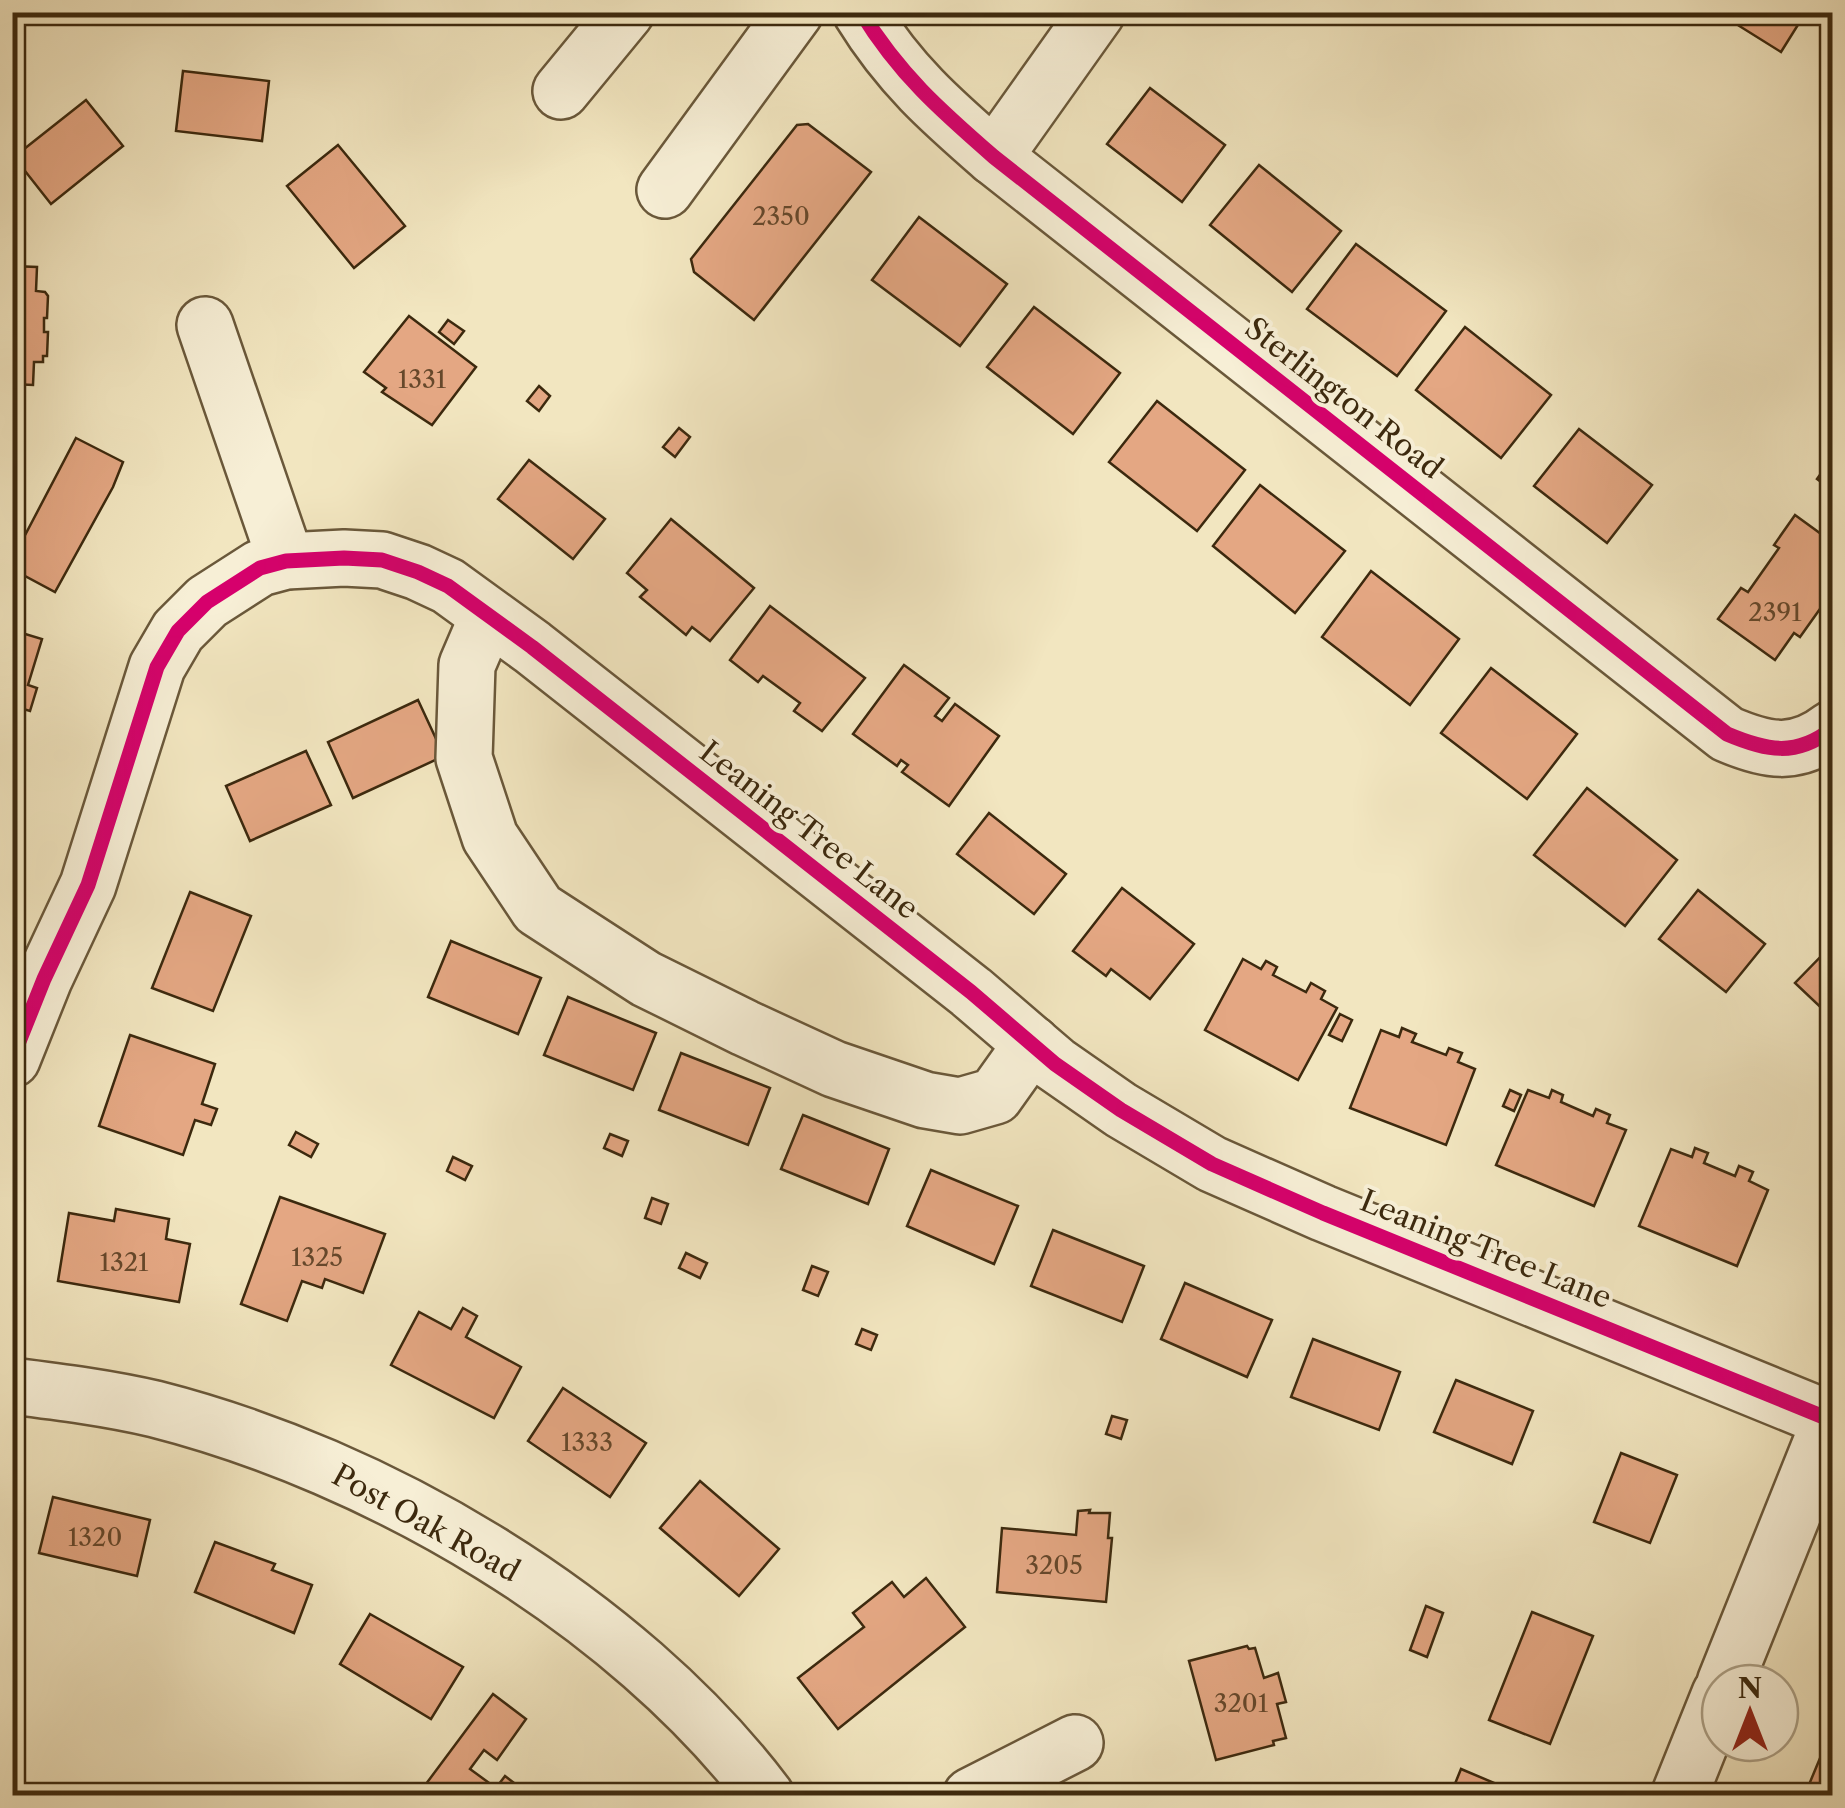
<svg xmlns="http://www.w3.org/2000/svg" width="1845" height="1808" font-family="'Libre Caslon Text',serif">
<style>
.building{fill:#e4a783;stroke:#3c290e;stroke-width:2.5}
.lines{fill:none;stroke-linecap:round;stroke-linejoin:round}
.minor-casing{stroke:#6a583a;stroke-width:60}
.minor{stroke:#f7efd6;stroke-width:55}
.cycleway-casing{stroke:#f7efd6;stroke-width:21}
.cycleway{stroke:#d6006c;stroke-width:15}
.labels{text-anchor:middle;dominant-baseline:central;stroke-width:8;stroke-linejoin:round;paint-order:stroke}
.number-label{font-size:25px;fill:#66482b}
.street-label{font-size:30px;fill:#3c290e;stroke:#f7efd6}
</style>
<rect width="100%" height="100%" fill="#f2e6c0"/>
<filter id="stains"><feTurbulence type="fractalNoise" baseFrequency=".002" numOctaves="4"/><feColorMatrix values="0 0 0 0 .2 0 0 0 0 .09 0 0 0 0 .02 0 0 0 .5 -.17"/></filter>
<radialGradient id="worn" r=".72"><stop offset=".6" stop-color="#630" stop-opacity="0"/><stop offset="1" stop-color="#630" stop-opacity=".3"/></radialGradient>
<g class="building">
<polygon points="1717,12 1806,12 1781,52"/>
<polygon points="1832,63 1832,88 1821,81"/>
<polygon points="183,71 269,81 262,141 176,131"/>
<polygon points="1150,88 1225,145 1182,202 1107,144"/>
<polygon points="86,100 123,146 51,204 14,157"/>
<polygon points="808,124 871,172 754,320 694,272 691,259 797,125"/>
<polygon points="338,145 405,226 354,268 287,186"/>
<polygon points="1259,165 1341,231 1292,292 1210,225"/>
<polygon points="919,217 1007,284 960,346 872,280"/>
<polygon points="1356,244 1446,311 1397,376 1307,309"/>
<polygon points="12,266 37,267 36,291 45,292 48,296 47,318 44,318 44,332 48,332 47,356 43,356 43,362 34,362 33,385 12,384"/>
<polygon points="1034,307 1120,373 1073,434 987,367"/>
<polygon points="409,316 476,367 432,425 382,392 386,388 364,372"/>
<polygon points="448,320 464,331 454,344 439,332"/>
<polygon points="1465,327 1551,395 1501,458 1416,390"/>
<polygon points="539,386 550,396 539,411 527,401"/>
<polygon points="1157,401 1245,470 1197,531 1109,462"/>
<polygon points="679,428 690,437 675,457 663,447"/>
<polygon points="1579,429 1652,485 1607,543 1534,486"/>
<polygon points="76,438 123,462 113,487 55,592 12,569 12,560"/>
<polygon points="1832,458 1832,490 1817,479"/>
<polygon points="529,460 605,519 573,559 498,499"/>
<polygon points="1260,485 1345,551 1295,613 1213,546"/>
<polygon points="1795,515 1832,542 1832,592 1800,637 1794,633 1775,660 1718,619 1741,588 1748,592 1779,548 1774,545"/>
<polygon points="671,519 754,588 710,641 692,627 686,635 640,597 647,590 627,573"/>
<polygon points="1371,571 1459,639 1410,705 1322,637"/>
<polygon points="770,606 865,678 822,731 794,711 800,703 763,676 758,682 730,660"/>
<polygon points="12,630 42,639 28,685 37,688 30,711 20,708 12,732"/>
<polygon points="904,665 949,698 935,716 942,721 955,704 999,736 949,806 902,772 908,765 901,760 897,766 853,734"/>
<polygon points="1491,668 1577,734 1527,799 1441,733"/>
<polygon points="418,700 444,756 353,798 328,742"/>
<polygon points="306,751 331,805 250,841 226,786"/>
<polygon points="1587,788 1677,860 1625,926 1534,855"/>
<polygon points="989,813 1066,874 1034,914 957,854"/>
<polygon points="1122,888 1194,944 1150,999 1111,969 1106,976 1073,951"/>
<polygon points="1698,890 1765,944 1726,992 1659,939"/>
<polygon points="190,892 251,916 213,1011 152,988"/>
<polygon points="451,941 541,978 518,1034 428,997"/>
<polygon points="1832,945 1832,1018 1795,983"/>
<polygon points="1243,959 1261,969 1266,961 1277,967 1273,975 1306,992 1311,983 1325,991 1321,999 1337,1008 1298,1080 1205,1030"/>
<polygon points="568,997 656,1033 633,1090 544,1055"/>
<polygon points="1340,1014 1352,1020 1342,1041 1329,1035"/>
<polygon points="1402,1028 1416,1034 1412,1042 1446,1055 1449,1048 1462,1053 1458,1062 1475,1069 1446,1145 1350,1108 1381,1030 1399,1037"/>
<polygon points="130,1035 215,1064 202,1104 217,1109 211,1125 195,1120 183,1155 99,1126"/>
<polygon points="681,1053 770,1088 748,1145 659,1110"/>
<polygon points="1510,1090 1521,1095 1514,1111 1503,1106"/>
<polygon points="1528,1090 1549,1098 1552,1090 1563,1095 1561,1102 1593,1116 1596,1109 1610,1115 1607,1123 1626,1130 1594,1206 1496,1165"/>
<polygon points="803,1115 889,1149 868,1204 781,1169"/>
<polygon points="296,1132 318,1144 311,1157 289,1145"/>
<polygon points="610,1134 628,1141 622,1156 604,1148"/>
<polygon points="1695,1148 1708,1153 1704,1163 1735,1176 1739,1166 1753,1172 1749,1181 1768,1190 1737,1266 1639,1226 1671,1149 1692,1157"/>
<polygon points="453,1157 472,1166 465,1180 447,1171"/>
<polygon points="931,1170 1018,1206 994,1264 907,1226"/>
<polygon points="280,1197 385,1234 363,1293 325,1279 322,1288 302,1281 287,1321 241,1304"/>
<polygon points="652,1198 668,1204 661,1224 645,1218"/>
<polygon points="116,1209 169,1219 166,1239 190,1244 179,1302 58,1281 69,1213 114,1221"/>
<polygon points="1053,1230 1144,1266 1122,1322 1031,1286"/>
<polygon points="686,1253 707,1263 700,1278 679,1268"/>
<polygon points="812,1266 828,1272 818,1296 803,1290"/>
<polygon points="1185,1283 1272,1320 1247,1377 1161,1339"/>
<polygon points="463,1308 477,1316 466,1337 521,1367 494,1418 391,1365 419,1312 451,1329"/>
<polygon points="862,1329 877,1335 871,1350 856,1344"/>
<polygon points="1313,1339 1400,1372 1379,1430 1291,1397"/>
<polygon points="1456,1380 1533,1411 1512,1464 1434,1432"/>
<polygon points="563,1388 646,1443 610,1497 528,1441"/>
<polygon points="1112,1416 1127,1420 1121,1439 1106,1434"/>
<polygon points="1621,1453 1677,1475 1650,1543 1594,1522"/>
<polygon points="700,1481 779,1549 739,1596 660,1528"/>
<polygon points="12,1491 18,1491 12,1553"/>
<polygon points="53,1497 150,1520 137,1576 39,1553"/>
<polygon points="1090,1510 1089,1513 1110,1513 1108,1538 1112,1538 1106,1602 997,1592 1002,1528 1076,1535 1078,1511"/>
<polygon points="215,1542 275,1564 272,1570 312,1585 294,1633 195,1592"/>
<polygon points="926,1578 965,1627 838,1729 798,1678 864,1627 853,1613 892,1582 904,1597"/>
<polygon points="1426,1606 1443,1613 1427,1657 1410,1650"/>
<polygon points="1532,1612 1593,1636 1550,1744 1489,1720"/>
<polygon points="370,1614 463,1667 431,1719 340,1664"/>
<polygon points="1247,1646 1249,1649 1255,1648 1264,1678 1278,1673 1286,1702 1277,1704 1286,1738 1273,1741 1274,1745 1216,1760 1189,1661"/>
<polygon points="493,1694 526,1719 497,1760 484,1750 470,1769 496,1788 505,1776 531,1796 417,1796"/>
<polygon points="1823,1751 1832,1755 1832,1796 1815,1796 1817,1790 1808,1787"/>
<polygon points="1461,1769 1525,1796 1450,1796"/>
</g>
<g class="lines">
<g class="minor-casing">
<g id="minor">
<path d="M861,12c38,62 79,98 133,145l733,577c40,17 69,23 105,-5"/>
<polyline points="561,91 626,12"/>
<polyline points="994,157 1097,12"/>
<polyline points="665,190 795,12"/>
<polyline points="205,325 286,561"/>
<polyline points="488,616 467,665 464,758 490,837 538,909 646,979 745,1028 834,1069 925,1100 960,1106 995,1096 1032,1044"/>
<polyline points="12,1059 44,979 88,885 157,667 178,631 207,602 260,568 286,561 344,558 382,560 418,572 448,586 532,647 971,992 1055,1064 1121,1110 1212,1164 1323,1213 1831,1420"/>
<path d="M12,1386c48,6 96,12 143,23 224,57 470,201 611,387"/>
<polyline points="1725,1683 1832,1416"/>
<polyline points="971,1796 1075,1743"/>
<polyline points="1679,1796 1720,1694"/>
</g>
</g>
<use href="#minor" class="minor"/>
<g class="cycleway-casing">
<g id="cycleway">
<path d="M861,12c38,62 79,98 133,145l733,577c40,17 69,23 105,-5"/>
<polyline points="12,1059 44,979 88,885 157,667 178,631 207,602 260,568 286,561 344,558 382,560 418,572 448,586 532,647 971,992 1055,1064 1121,1110 1212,1164 1323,1213 1831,1420"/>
</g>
</g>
<use href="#cycleway" class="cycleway"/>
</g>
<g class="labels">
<g class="number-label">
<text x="781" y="216">2350</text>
<text x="422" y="379">1331</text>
<text x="1775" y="612">2391</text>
<text x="317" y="1257">1325</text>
<text x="124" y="1262">1321</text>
<text x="587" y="1442">1333</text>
<text x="95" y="1537">1320</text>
<text x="1054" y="1565">3205</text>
<text x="1241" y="1703">3201</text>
</g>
<g class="street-label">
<text transform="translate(1344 398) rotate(38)">Sterlington Road</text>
<text transform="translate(809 830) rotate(38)">Leaning Tree Lane</text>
<text transform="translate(1486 1249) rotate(22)">Leaning Tree Lane</text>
<text transform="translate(426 1523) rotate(29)">Post Oak Road</text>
</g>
</g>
<rect width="1845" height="1808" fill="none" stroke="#f2e6c0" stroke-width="50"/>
<rect x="15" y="15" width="1815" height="1778" fill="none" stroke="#3c290e" stroke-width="5"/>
<rect x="25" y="25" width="1795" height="1758" fill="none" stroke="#3c290e" stroke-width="2.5"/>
<g transform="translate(1750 1713)"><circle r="48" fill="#f7efd6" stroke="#aca086" stroke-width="2.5"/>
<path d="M0-8L18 38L0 25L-18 38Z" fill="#8f2418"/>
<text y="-15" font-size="28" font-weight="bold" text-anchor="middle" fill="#3c290e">N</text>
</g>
<rect width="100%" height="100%" filter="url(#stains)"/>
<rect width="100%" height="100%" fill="url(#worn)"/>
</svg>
